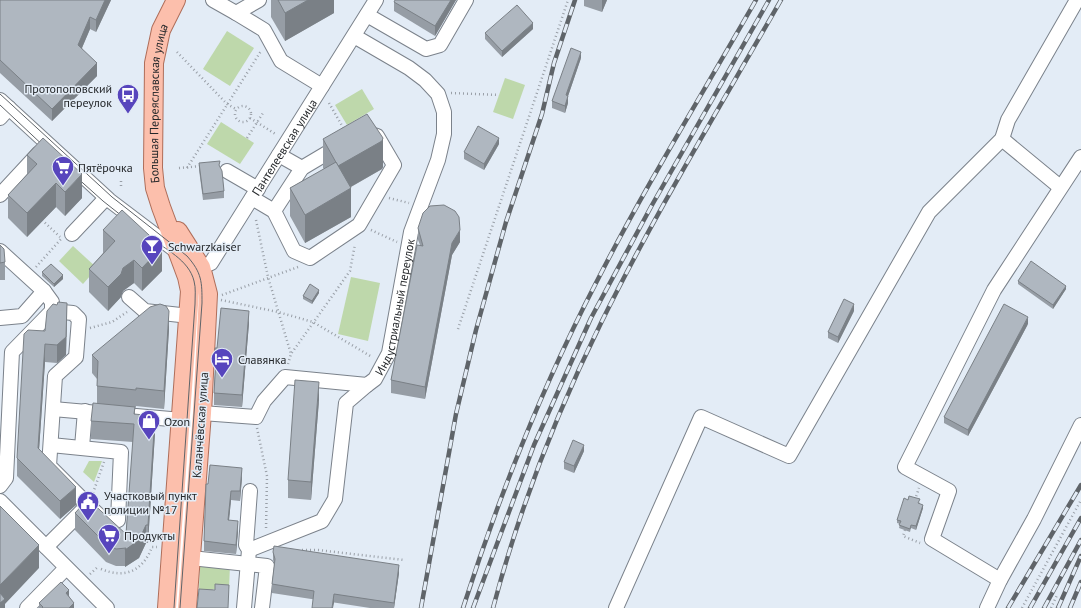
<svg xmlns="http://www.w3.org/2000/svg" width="1081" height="608" font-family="'PT Sans',sans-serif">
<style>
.green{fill:#bed8ab}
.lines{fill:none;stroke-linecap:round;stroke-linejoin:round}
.minor-casing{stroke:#7b828b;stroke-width:16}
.major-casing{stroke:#af6e5a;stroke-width:20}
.path{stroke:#999fa7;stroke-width:2.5;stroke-dasharray:1 3;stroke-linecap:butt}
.minor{stroke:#fff;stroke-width:14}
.major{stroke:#fcbfac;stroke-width:18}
.tram{stroke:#5f6469;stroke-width:1}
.rail-casing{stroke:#5f6469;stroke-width:4.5}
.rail{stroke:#e3ecf6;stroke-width:3;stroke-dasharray:9;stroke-linecap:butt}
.wall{fill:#969da5}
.shaded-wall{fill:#7a8086}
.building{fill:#afb7c0;stroke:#7a8086}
.labels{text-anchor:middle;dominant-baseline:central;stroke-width:3;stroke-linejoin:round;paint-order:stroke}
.poi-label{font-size:12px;fill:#24272a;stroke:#e3ecf6;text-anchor:start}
.street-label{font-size:12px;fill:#24272a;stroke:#e3ecf6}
</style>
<rect width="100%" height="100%" fill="#e3ecf6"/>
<g class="green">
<polygon points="227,31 254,48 230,86 203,69"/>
<polygon points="505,78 525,85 513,119 493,112"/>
<polygon points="362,89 374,109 347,125 335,105"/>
<polygon points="221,122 254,143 240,164 207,144"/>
<polygon points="73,246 97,268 83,284 59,261"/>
<polygon points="351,277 380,283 368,341 338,334"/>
<polygon points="89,461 102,461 94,482 83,472"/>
<polygon points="200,564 230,565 229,589 213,589 212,591 199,591"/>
</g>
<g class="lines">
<g class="minor-casing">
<g id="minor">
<polyline points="213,0 236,13 259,0"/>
<polyline points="236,13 264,30 281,61 322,86"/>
<polyline points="367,15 426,49 440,45 466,0"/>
<path id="s1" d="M0,100l109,100 87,66 5,1 10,-4 165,-263"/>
<polyline points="0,118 9,108"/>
<polyline points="1002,139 1060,187"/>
<polyline points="279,155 302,168"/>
<polyline points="227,171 258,189"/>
<polyline points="0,195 39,153"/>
<polyline points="252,198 274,211 294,251 310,258 359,225 394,165 377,136 370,134"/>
<polyline points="274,211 302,168 339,146"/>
<polyline points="72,234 106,198"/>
<polyline points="0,251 44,291 52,302 52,311 12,352 6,478 0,486"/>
<polyline points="129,297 145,311 189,316"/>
<polyline points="52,311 73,313 79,319 76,357 55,376 49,466 88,505"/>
<polyline points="0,318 22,316 44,291"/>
<polyline points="53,409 110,414"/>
<path id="s2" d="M202,413l54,4 8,-16 21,-24 82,8 8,-6 14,-26 22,-121 27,-72 6,-26v-22l-6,-18 -13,-14 -16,-12 -55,-32"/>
<polyline points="136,416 182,420"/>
<polyline points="82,447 85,411"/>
<polyline points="0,501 107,608"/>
<polyline points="46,547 88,505 108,524 118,520 121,452 51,445"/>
<polyline points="249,550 322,521 335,499 346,403 367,385"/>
<polyline points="191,558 267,566 262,608"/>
<polyline points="1000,580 932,539 949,491 905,467 994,290 1081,157"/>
<polyline points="27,608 66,568"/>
<polyline points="178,608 199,303 197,279"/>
<polyline points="244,608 249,550 246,545 250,491"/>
<polyline points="616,608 701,417 789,456 929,212 1002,139 1008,120 1077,0"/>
<polyline points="987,608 1000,580 1034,519 1081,425"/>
</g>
</g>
<g class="major-casing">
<g id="major">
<polyline points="178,231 201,267 208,294 202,413 187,608"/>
<path id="s3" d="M167,608l23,-317 -3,-14 -26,-70 -6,-19 -2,-20 1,-105 7,-33 15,-30"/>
</g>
</g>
<g class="path">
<polyline points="177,52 227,104 236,109"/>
<polyline points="451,93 499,95"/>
<polyline points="329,103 345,131"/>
<circle cx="243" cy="114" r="8"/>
<polyline points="250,118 277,135"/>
<polyline points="247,138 263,113"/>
<polyline points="179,168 202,166"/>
<polyline points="187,168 261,51"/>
<polyline points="121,181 121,187"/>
<polyline points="389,198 409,203"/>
<polyline points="42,220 60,237"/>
<polyline points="256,220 268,277 291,354 350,271 355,244"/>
<polyline points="371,230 397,242"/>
<polyline points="36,267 61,239"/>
<polyline points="222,295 298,267"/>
<polyline points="221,300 278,312 313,322 372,357"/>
<polyline points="90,328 112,322 127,312"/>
<polyline points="458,329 568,0"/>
<polyline points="288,364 291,354"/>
<polyline points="257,428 267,476 266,530"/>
<polyline points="93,493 104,462"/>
<polyline points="915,500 919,488"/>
<polyline points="905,530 903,536 920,543"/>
<polyline points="302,550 318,550 404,560"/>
<path d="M101,569c24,10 42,2 51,-22h5"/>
<polyline points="90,574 99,566"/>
<polyline points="1022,608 1081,500"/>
<polyline points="1051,608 1057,595"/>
</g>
<use href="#minor" class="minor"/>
<use href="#major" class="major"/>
<g class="tram">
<path d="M0,94l112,103 75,59c15,17 15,26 15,47l-22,305"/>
<polyline points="0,105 48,150"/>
<polyline points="74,175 103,201 127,220"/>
<path d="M149,237c16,12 40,23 45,44 2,7 1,15 1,23l-21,304"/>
</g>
<g class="rail-casing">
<g id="rail">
<polyline points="421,608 456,414 476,330 506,222 542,114 554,63 575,0"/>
<path d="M463,608c36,-112 80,-223 134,-327 49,-96 106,-188 159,-281"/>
<polyline points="473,608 534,445 591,318 652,205 769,0"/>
<path d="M493,608c26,-98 63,-194 108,-285 54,-110 119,-216 180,-323"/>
<polyline points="1008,608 1081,485"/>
<polyline points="1030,608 1081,518"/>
<polyline points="1044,608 1081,540"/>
<polyline points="1058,608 1081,556"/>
<polyline points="1070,608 1081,582"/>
</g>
</g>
<use href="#rail" class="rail"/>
</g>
<g class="wall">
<polygon points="0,0 111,0 96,32 90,29 82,48 97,76 52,121 0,73"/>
<polygon points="271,0 334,0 334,13 285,41 271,17"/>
<polygon points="456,0 435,36 394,11 394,2"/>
<polygon points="584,0 607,0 602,12 584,6"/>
<polygon points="533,29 502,57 485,39 485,33"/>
<polygon points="581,58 568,96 568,103 565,113 552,108 552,101"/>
<polygon points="323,139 383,167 382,169 351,187 351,217 305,243 290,216 290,188 324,169 323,168"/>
<polygon points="499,144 484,170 464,159 464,152"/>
<polygon points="27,155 82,198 65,216 56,207 27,237 8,218 8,195 27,174"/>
<polygon points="199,163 220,167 224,191 224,198 203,200 199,170"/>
<polygon points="418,228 460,242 452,255 425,399 391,393 391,380 420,245 418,240"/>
<polygon points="103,230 162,271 142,291 134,283 123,291 121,297 108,311 89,292 89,269 103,253"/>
<polygon points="0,245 5,262 5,280 0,280"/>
<polygon points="42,272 63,279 54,287 42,276"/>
<polygon points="1018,281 1066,289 1053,309 1018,284"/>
<polygon points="319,293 312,304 303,299 303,296"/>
<polygon points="854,311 838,343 828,338 828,332"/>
<polygon points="67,321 66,355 57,363 45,362 39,449 76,505 60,519 17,476 17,458 45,331"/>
<polygon points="249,323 242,407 214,405 214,393 215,371 215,358"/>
<polygon points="1028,324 968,436 944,423 944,417"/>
<polygon points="169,329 164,409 136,406 136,408 135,407 135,414 155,433 148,543 146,543 139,558 125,567 125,566 116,566 106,562 75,530 75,513 126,534 133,442 91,439 91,421 97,404 97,379 92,373 92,355"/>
<polygon points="319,400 311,500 288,498 288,480"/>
<polygon points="584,451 574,473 564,469 564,462"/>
<polygon points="242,477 240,501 231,500 229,520 238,531 236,554 204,551 204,541 208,484"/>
<polygon points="920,502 919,504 923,508 916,530 911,528 910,532 899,528 900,524 897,523 897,520"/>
<polygon points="273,552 399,573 394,608 370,608 272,593 272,584 275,565 273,560"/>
<polygon points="69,596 74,608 39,608 39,603"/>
</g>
<g class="shaded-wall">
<polygon points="105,0 111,0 96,32 96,20"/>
<polygon points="308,0 334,0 334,13 285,41 285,13"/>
<polygon points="451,0 456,0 435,36 435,26"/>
<polygon points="602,0 607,0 602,12"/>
<polygon points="90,17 90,29 78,57 78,45"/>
<polygon points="533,23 533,29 502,57 502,51"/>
<polygon points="581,52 581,58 566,102 566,95"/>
<polygon points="97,63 97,76 52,121 52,109"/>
<polygon points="568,96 568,103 565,113 565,106"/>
<polygon points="383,138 383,167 382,169 338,194 338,166"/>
<polygon points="499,138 499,144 484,170 484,164"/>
<polygon points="82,174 82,198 65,216 65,192"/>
<polygon points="56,183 56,207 27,237 27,213"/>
<polygon points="351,188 351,217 305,243 305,215"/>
<polygon points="460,230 460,242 452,255 425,399 425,387 452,243"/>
<polygon points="162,247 162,271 142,291 142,268"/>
<polygon points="134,260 134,283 123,291 121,297 108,311 108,287 123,268"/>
<polygon points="63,275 63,279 54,287 54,284"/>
<polygon points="1066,286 1066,289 1053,309 1053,305"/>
<polygon points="319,290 319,293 312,304 312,301"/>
<polygon points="67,303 66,355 57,363 57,345"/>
<polygon points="854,304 854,311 838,343 838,337"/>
<polygon points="169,311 169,329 164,409 164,391"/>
<polygon points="249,311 249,323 242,407 242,395"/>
<polygon points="1028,317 1028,324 968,436 968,430"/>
<polygon points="45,344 45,362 38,466 38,448"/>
<polygon points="319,382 319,400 311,500 311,482"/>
<polygon points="155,416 155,433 148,543 148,525"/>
<polygon points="584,445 584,451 574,473 574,466"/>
<polygon points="242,468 242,477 240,501 240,491"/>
<polygon points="76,487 76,505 60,519 60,501"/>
<polygon points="231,491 231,500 228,530 228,520"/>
<polygon points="923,505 923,508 916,530 916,526"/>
<polygon points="238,521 238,531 236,554 236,545"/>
<polygon points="146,525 146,543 139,558 125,567 125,550"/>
<polygon points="39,545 39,568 5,604 5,608 0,608 0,585"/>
<polygon points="399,565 399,573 394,608 394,603"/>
<polygon points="69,590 69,596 66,600 66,593"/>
<polygon points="334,594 334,603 333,608 332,608"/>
<polygon points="74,603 74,608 69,608"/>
</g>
<g class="building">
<polygon points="0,0 105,0 96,20 90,17 78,45 97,63 52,109 0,60"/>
<polygon points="278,0 308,0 285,13"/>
<polygon points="395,0 451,0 435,26 394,2"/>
<polygon points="517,5 533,23 502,51 485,33"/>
<polygon points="571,48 581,52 566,95 568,96 565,106 552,101"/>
<polygon points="367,114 383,138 382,141 338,166 323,139"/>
<polygon points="478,126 499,138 484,164 464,152"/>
<polygon points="43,138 82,174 65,192 56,183 27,213 8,195 37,164 27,155"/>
<polygon points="220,161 219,165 222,171 224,191 203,194 199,163"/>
<polygon points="336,162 351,188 305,215 290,188"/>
<polygon points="444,205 455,211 459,217 460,230 452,243 425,387 391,380 417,245 423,246 418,228 423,213 430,206"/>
<polygon points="122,210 162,247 142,268 134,260 123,268 121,274 108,287 89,269 115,241 103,230"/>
<polygon points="0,245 4,249 5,262 0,263"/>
<polygon points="1031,261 1066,286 1053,305 1018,281"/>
<polygon points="51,264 63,275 54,284 42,272"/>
<polygon points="310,284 319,290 312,301 303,296"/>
<polygon points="844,299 854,304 838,337 828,332"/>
<polygon points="58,302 67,303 66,337 57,345 45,344 38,448 76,487 60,501 17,458 24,334 28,330 45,331 47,311 53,304 57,305"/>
<polygon points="160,304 166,306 169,311 164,391 136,388 136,390 97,386 98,361 92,355 150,307"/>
<polygon points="1004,304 1028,317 968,430 944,417"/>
<polygon points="221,308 249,311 242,395 214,393 216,358 215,358 215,348 217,348"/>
<polygon points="295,380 319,382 311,482 288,480"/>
<polygon points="93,403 135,407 134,414 155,416 148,525 146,525 139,540 125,550 126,548 116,549 106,544 75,513 88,499 126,534 134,424 91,421"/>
<polygon points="573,440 584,445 574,466 564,462"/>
<polygon points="210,465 242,468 240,491 231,491 228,520 238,521 236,545 204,541 206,484 208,484"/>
<polygon points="909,496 920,499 918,503 923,505 916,526 911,525 910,529 899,525 901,521 897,520 904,498 908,500"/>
<polygon points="0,506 39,545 0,585"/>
<polygon points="274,546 399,565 394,603 334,594 332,608 312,608 314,591 272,584 275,559 273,552"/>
<polygon points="61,582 69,590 66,593 74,603 69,608 42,608 43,607 39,603"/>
<polygon points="215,584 229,585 228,608 197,608 199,589 215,590"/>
<polygon points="0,593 5,599 0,603"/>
</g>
<defs>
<g id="bus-pin" transform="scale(1.15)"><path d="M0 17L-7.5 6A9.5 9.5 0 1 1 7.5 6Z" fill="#5745bd" stroke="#e3ecf6"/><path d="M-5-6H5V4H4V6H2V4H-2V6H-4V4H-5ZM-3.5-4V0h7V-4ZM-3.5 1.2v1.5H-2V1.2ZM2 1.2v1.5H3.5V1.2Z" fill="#fff"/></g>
<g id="supermarket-pin" transform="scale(1.15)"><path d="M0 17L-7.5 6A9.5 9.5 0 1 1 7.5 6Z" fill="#5745bd" stroke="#e3ecf6"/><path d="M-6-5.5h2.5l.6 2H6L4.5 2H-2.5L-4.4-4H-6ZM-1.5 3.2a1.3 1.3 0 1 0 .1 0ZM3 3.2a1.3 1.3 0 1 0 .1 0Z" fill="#fff"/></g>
<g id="bar-pin" transform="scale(1.15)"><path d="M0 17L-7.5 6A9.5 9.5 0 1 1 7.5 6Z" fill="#5745bd" stroke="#e3ecf6"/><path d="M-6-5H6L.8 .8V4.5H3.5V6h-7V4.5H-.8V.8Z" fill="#fff"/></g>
<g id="hotel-pin" transform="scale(1.15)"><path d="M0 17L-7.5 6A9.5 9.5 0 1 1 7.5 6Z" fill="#5745bd" stroke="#e3ecf6"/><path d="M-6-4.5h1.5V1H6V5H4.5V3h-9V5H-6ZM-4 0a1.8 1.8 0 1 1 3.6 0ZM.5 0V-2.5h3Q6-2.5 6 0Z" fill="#fff"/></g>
<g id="shop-pin" transform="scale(1.15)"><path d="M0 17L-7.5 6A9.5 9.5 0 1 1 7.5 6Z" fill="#5745bd" stroke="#e3ecf6"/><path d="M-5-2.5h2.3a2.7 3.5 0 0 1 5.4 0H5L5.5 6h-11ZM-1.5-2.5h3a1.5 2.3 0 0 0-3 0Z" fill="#fff"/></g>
<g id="civic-pin" transform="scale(1.15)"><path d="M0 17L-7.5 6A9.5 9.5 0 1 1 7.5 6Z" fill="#5745bd" stroke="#e3ecf6"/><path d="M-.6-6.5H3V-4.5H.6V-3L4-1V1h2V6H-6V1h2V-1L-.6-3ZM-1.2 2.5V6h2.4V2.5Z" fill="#fff"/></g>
</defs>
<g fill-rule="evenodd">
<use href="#bus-pin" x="128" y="95"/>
<use href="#supermarket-pin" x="63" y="167"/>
<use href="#bar-pin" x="152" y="246"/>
<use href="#hotel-pin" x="222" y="359"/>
<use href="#shop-pin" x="149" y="421"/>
<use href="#civic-pin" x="88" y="502"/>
<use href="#supermarket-pin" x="109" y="535"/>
</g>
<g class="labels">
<g class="poi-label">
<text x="112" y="88" text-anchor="end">Протопоповский<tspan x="112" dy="14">переулок</tspan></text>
<text x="78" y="167">Пятёрочка</text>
<text x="168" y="246">Schwarzkaiser</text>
<text x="238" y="359">Славянка</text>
<text x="164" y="421">Ozon</text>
<text x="104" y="495">Участковый пункт<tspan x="104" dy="14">полиции №17</tspan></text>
<text x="124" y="535">Продукты</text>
</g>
<g class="street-label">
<text stroke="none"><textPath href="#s3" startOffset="512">Большая Переяславская улица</textPath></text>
<text stroke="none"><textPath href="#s1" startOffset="410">Пантелеевская улица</textPath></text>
<text stroke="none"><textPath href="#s2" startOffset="272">Индустриальный переулок</textPath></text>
<text transform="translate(200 425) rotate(-86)">Каланчёвская улица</text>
</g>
</g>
</svg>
